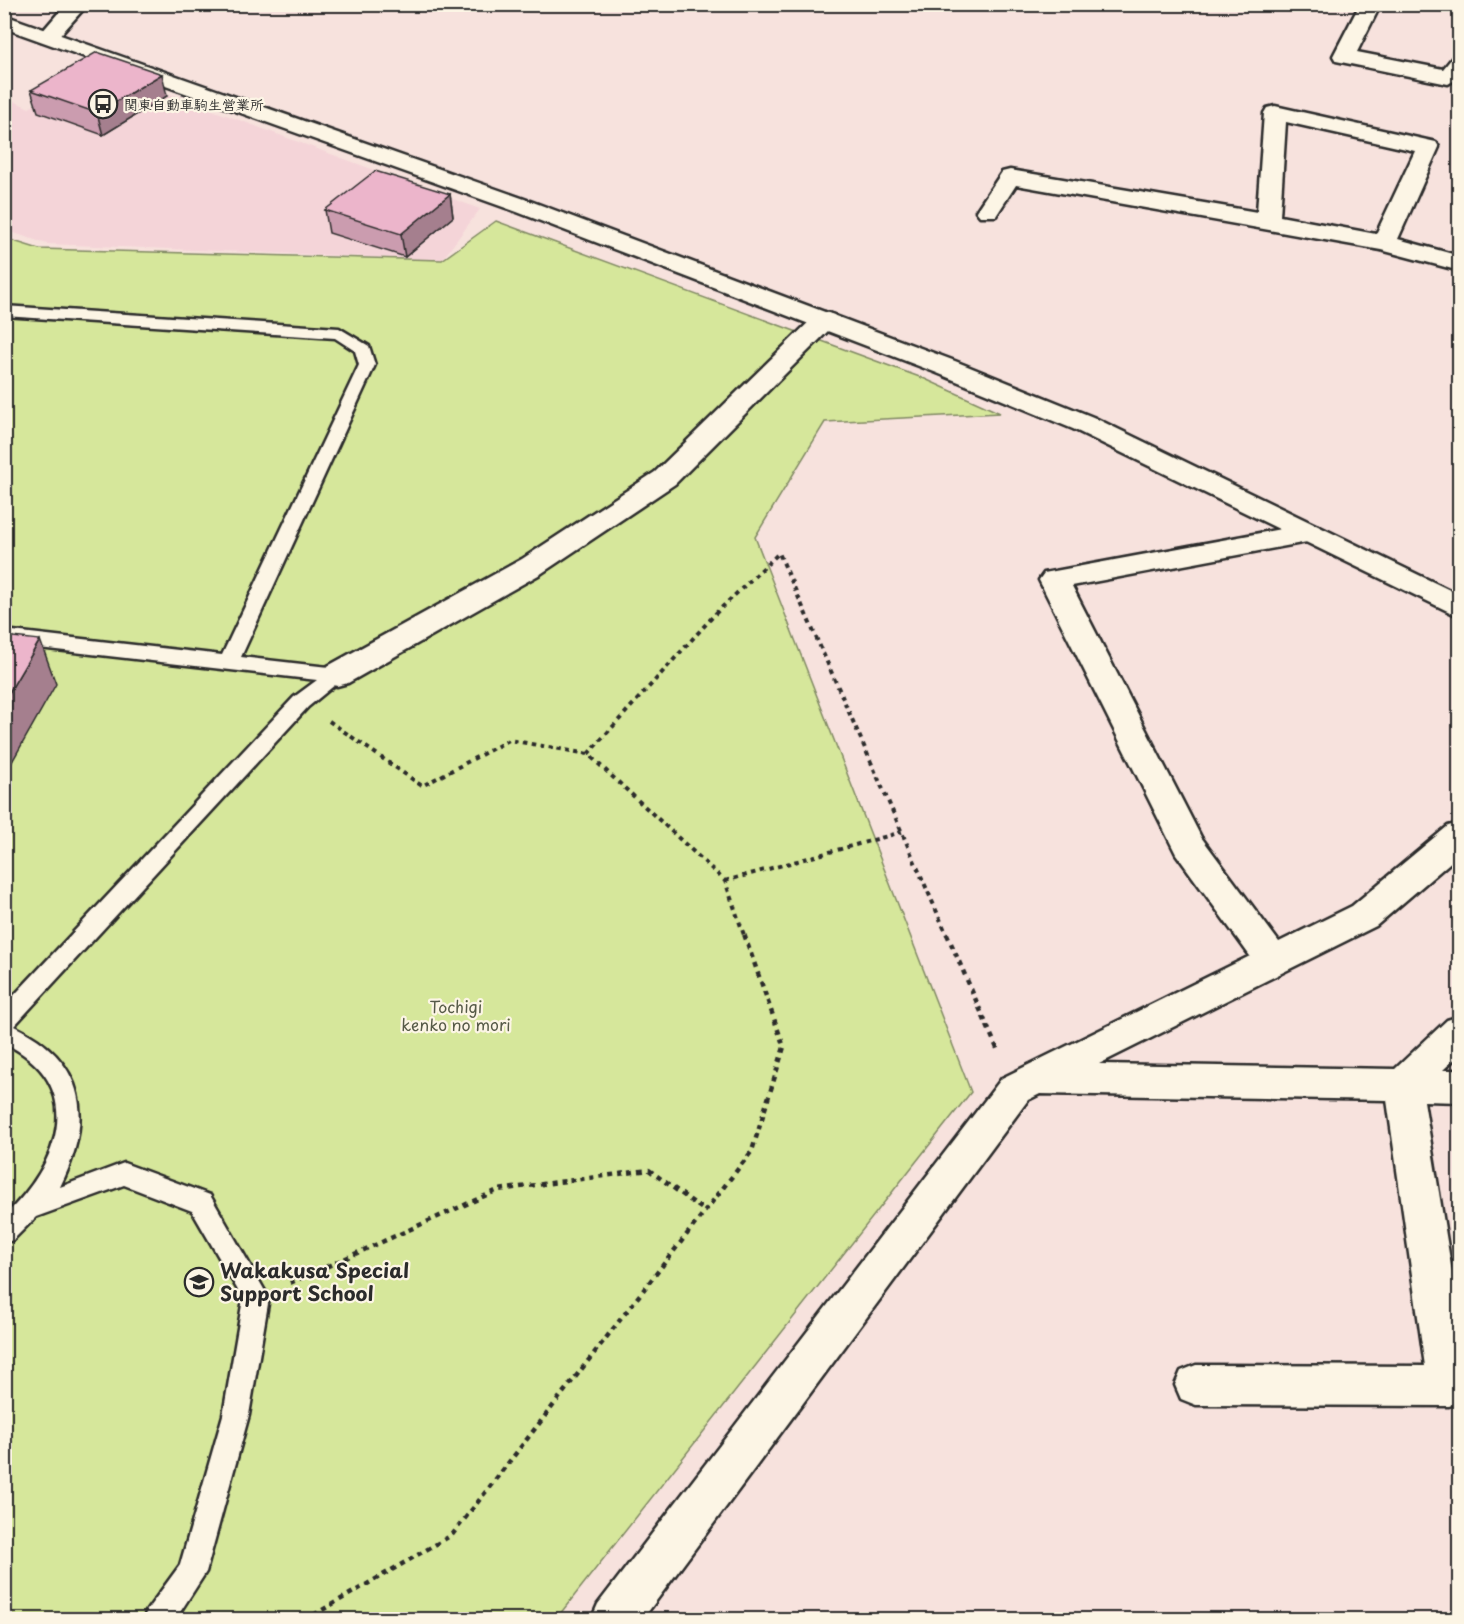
<svg xmlns="http://www.w3.org/2000/svg" width="1464" height="1624" viewBox="0 0 1464 1624" font-family="'Playpen Sans','Klee One',sans-serif">
<rect width="100%" height="100%" fill="#f7e2dd"/>
<filter id="ink" filterUnits="userSpaceOnUse"><feTurbulence type="fractalNoise" baseFrequency=".0167" numOctaves="2"/><feDisplacementMap in="SourceGraphic" scale="12" xChannelSelector="R" yChannelSelector="G"/><feConvolveMatrix kernelMatrix="1 2 1 2 8 2 1 2 1" color-interpolation-filters="sRGB"/></filter>
<g filter="url(#ink)">
<path fill="#f4d4d8" d="M101 69 480 209 442 260 47 244 5 230V97L29 108Z"/>
<path fill="#d6e79b" stroke="#808963" stroke-width="1.5" d="M496 221 925 379 1000 413 825 422 755 537 971 1092 556 1619H5L4 238 39 249 442 260Z"/>
<g fill="none" stroke-linecap="round" stroke-linejoin="round">
<g stroke="#2b2b2b" stroke-width="5">
<path id="service" d="M4 306 339 328 369 346 375 365 241 657 337 668 344 670 347 675 308 707 14 1026C87 1061 94 1119 60 1187L124 1163 210 1195 269 1298 249 1415 206 1572 175 1620H143L147 1610 180 1565 223 1415 243 1299 192 1211 124 1185 36 1217 13 1240 4 1243V1216C60 1164 89 1084 4 1043V1006L294 697 317 680 4 644V630L222 655 359 365 355 351 335 338 4 316Z"/>
</g>
<g stroke="#2b2b2b" stroke-width="5">
<g id="minor">
<path d="M66 4H88L55 41H41L37 37 41 33Z"/>
<path d="M1360 4H1381L1357 52 1443 69 1452 58 1460 57V77L1448 84 1336 61 1333 56Z"/>
<path d="M1275 106 1436 142 1439 147 1398 239 1460 256V271L1381 250 1016 185 996 216H980L976 211 1002 172 1010 170 1257 212 1264 113 1267 108ZM1286 122 1415 151 1376 234 1280 216Z"/>
<path d="M825 312 834 315 838 320 834 325 675 484 542 573 348 683 337 686 326 683 322 675 326 667 522 559 655 472 816 315Z"/>
<path d="M1308 524 1318 526 1322 533 1318 540 1072 586 1201 837 1279 942 1352 906 1448 826 1460 823V854L1376 926 1099 1064 1395 1069 1447 1020 1460 1016V1054L1443 1070H1460V1102L1424 1101 1460 1321V1402L1449 1406 1196 1405 1181 1399 1175 1385 1181 1371 1196 1365 1425 1366 1387 1100 1040 1094 1028 1100 642 1620H591L598 1604 1002 1078 1250 956 1176 854 1039 580 1044 573Z"/>
</g>
</g>
<g stroke="#2b2b2b" stroke-width="5">
<path id="tertiary" d="M4 15 533 202 955 361 1093 417 1460 595V617L1073 429 937 373 517 212 4 28Z"/>
</g>
<g stroke="#2b2b2b" stroke-width="4" stroke-dasharray="4.5 4.5" stroke-linecap="butt">
<path d="M329 721 422 786 509 740 588 754 725 881 744 935"/>
<path d="M588 754 717 612 779 553 947 935"/>
<path d="M725 881 902 832"/>
</g>
<g stroke="#2b2b2b" stroke-width="4.5" stroke-dasharray="5 5" stroke-linecap="butt">
<path d="M947 934 999 1053"/>
<path d="M290 1283 498 1190 649 1170 705 1211"/>
<path d="M305 1620 452 1535 752 1151 784 1047 744 934"/>
</g>
<use href="#service" fill="#fcf5e5" fill-rule="evenodd"/>
<use href="#minor" fill="#fcf5e5" fill-rule="evenodd"/>
<use href="#tertiary" fill="#fcf5e5" fill-rule="evenodd"/>
</g>
<g fill="#cb9caf" stroke="#2b2b2b" stroke-width="1.5">
<path d="M31 90 167 96 103 135 38 112Z"/>
<path d="M450 194 453 217 405 257 329 233 325 210Z"/>
</g>
<g fill="#a57f8e" stroke="#2b2b2b" stroke-width="1.5">
<path d="M162 74 167 96 103 135 97 113Z"/>
<path d="M450 194 453 217 405 257 401 234Z"/>
<path d="M40 640 56 684 4 776V701Z"/>
</g>
<g fill="#ecb5cb" stroke="#2b2b2b" stroke-width="1.5">
<path d="M97 52 162 74 97 113 31 90Z"/>
<path d="M375 171 450 194 401 234 325 210Z"/>
<path d="M4 636 40 640 4 701Z"/>
</g>
</g>
<defs>
<g id="bus-ring" transform="scale(1.5)"><circle r="9.5" fill="#fcf5e5" stroke="#2b2b2b" stroke-width="1.5"/><path d="M-5-6H5V4H4V6H2V4H-2V6H-4V4H-5ZM-3.5-4V0h7V-4ZM-3.5 1.2v1.5H-2V1.2ZM2 1.2v1.5H3.5V1.2Z" fill="#2b2b2b"/></g>
<g id="school-ring" transform="scale(1.5)"><circle r="9.5" fill="#fcf5e5" stroke="#2b2b2b" stroke-width="1.5"/><path d="M0-5L7-2L0 1L-7-2ZM-4 1L0 2.5L4 1V4Q0 6-4 4Z" fill="#2b2b2b"/></g>
</defs>
<g fill-rule="evenodd">
<use href="#bus-ring" x="103" y="104"/>
<use href="#school-ring" x="199" y="1282"/>
</g>
<g text-anchor="middle" dominant-baseline="central" stroke-width="4.5" stroke-linejoin="round" paint-order="stroke">
<g font-size="14" font-weight="bold" fill="#2b2b2b" stroke="#fcf5e5" text-anchor="start">
<text x="124" y="104">関東自動車駒生営業所</text>
</g>
<g font-size="16" fill="#565a47" stroke="#fcf5e5">
<text x="456" y="1006">Tochigi<tspan x="456" dy="18">kenko no mori</tspan></text>
</g>
<g font-size="20" font-weight="bold" fill="#2b2b2b" stroke="#fcf5e5" text-anchor="start">
<text x="220" y="1270">Wakakusa Special<tspan x="220" dy="23">Support School</tspan></text>
</g>
</g>
<rect width="1464" height="1624" fill="none" stroke="#fcf5e5" stroke-width="24"/>
<rect x="12" y="12" width="1440" height="1600" fill="none" stroke="#2b2b2b" stroke-width="2" filter="url(#ink)"/>
</svg>
